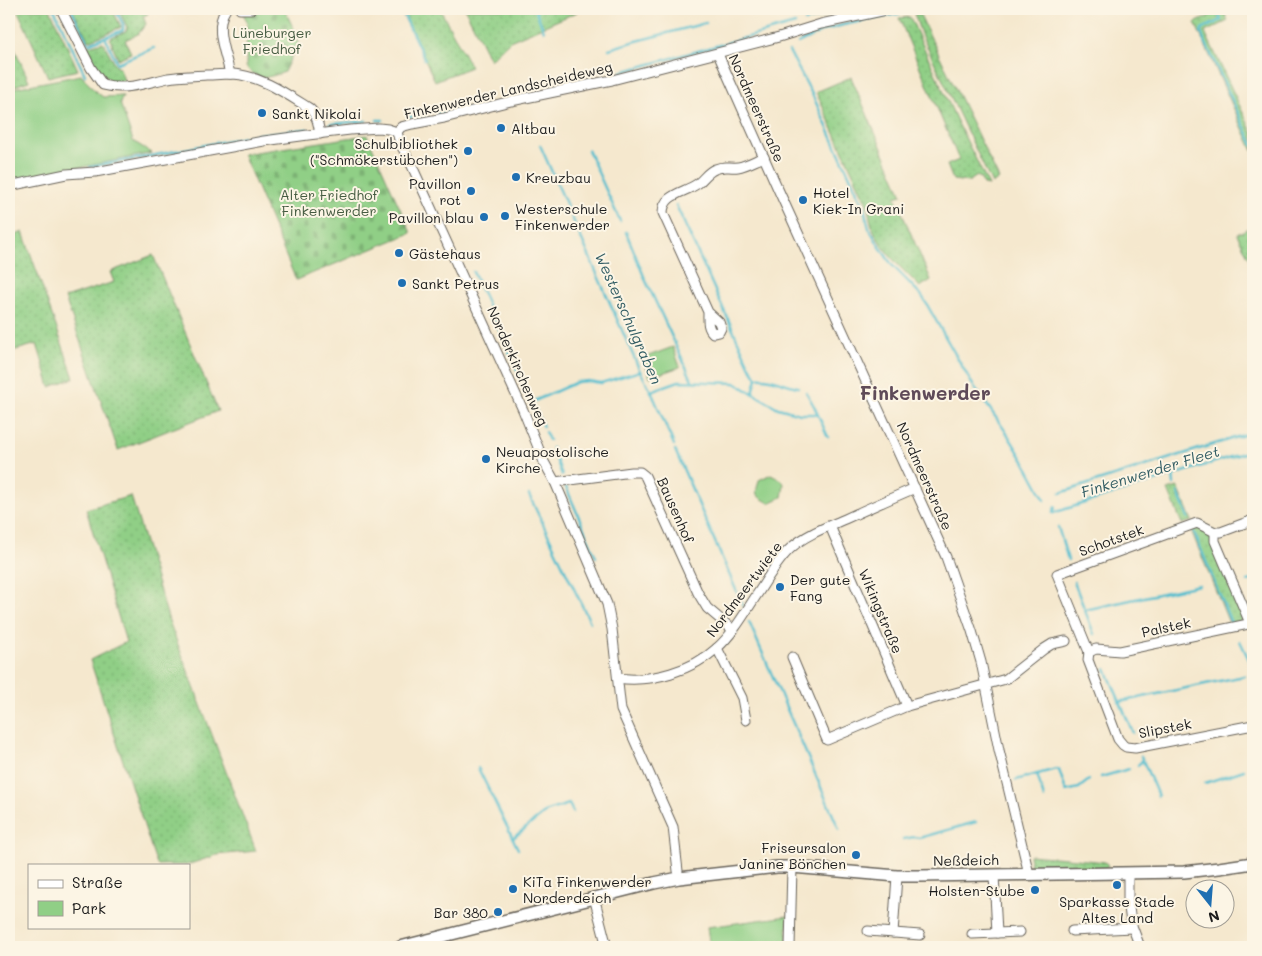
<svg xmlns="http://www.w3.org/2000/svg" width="1262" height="956" viewBox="0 0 1262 956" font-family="Mali,sans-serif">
<defs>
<pattern id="grass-dots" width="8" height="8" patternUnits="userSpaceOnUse" patternTransform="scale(1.25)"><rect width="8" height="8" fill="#90cf86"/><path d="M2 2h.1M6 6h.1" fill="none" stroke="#7cb173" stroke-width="1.8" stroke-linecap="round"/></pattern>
<pattern id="cemetery-stones" width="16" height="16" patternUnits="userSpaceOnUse" patternTransform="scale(1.25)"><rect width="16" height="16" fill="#90cf86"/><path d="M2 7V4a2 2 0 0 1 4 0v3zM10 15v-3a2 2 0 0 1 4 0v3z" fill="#7cb173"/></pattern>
</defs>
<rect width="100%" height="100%" fill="#fcf5e5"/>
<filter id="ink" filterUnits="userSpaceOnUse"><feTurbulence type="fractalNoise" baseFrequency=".02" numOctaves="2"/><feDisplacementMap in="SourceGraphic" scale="10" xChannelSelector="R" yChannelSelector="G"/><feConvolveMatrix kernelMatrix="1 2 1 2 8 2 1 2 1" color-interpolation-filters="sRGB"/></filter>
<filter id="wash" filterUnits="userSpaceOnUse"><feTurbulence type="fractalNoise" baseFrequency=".0096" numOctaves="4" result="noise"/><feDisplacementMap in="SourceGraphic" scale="20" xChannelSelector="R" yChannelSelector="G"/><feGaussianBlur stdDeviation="1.12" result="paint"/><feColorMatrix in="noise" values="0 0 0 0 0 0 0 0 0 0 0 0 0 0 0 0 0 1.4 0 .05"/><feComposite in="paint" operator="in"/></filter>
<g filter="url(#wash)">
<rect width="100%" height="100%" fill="#f5e8ce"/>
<g fill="url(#grass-dots)" stroke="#567651">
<path d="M17 9H50L78 70 48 77Z"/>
<path d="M72 9H112L121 27 91 40 88 39Z"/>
<path d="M118 9H145L148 14 143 16 146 24 138 34 125 40 131 53 118 59 110 39 112 37 126 31 127 27Z"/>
<path d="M400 9H440L471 67 435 81Z"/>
<path d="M465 9H576L577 12 510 41 490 60Z"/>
<path d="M1212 9H1223L1228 21 1205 32 1253 134V151L1195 23 1213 14 1214 12Z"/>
<path d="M919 13 999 179 992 184 921 34 914 14Z"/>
<path d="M910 17 956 119 989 186 983 185 981 179 977 176 968 182 953 180 947 165 959 160 899 18Z"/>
<path d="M9 36 29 81 9 88Z"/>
<path d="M103 42 116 66 120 68 124 81 113 83C100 74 93 61 86 47Z"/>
<path d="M851 77 902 195 895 197 931 280 920 287C903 269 880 250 872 226 870 220 869 213 868 206L816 92Z"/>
<path d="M1253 226V267L1237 234Z"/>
<path d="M23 232 74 378 50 387 37 344 9 352V238Z"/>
<path d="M153 255 218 411 118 450 65 298 114 282 110 272Z"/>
<path d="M1178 487 1192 521 1182 524 1168 490Z"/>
<path d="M131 496 169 621 256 851 217 855 187 865H157L90 660 126 642 86 509Z"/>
<path d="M1200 527 1210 534 1212 541 1244 620 1229 623 1191 530Z"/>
<path d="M1029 855 1066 858 1105 862 1108 865 1106 868 1090 869 1031 868Z"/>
</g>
<g fill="url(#cemetery-stones)" stroke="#567651">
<path d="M276 9H284L294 29 298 43 284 72 282 73C266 78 258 81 246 67L247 22 243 13Z"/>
<path d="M367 135 411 233 296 280 243 154Z"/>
</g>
<g fill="#90cf86" stroke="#567651">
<path d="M81 75 95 91 103 97 123 96 120 103 133 141 152 153 9 182V89Z"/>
<path d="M673 347 680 367 650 377 643 358Z"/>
<path d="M771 474C786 482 785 480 782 497L769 503C754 494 755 496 759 480Z"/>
<path d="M788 916 787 947H710L707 927Z"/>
</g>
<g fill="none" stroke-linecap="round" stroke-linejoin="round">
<g stroke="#54becf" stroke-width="2.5">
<path d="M54 9 85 75"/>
<path d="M71 9 88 43H90L123 30V24L115 9"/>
<path d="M401 9 425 60"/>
<path d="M535 9 544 31"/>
<path d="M1216 9 1221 20 1202 29 1201 33 1253 145"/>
<path d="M843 11 851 9"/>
<path d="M805 21 835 13"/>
<path d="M105 37 117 63 154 48"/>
<path d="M798 43 822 31 843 25 922 9"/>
<path d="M609 49 629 43 706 23"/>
<path d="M789 51 812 94 863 205 869 228 878 244 892 265 922 296 971 382 1006 432 1024 461 1045 500"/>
<path d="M621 72 795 24"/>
<path d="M436 113 466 108"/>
<path d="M408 117 426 115"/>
<path d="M377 120H383"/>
<path d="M330 124 366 121"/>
<path d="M540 145 640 371 651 391 674 445"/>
<path d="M588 150 620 221"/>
<path d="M90 167 146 157 260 134 307 129"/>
<path d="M676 205 749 365 757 378"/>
<path d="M626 232 645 279 692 380"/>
<path d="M473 272 543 427"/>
<path d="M651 391 679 381 735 383 778 408 800 414H817"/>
<path d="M806 392 814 406 828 437"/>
<path d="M753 393 757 378C771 376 785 385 798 387"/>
<path d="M532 402 577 382 588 381 601 383 640 371"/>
<path d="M545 432 549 440"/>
<path d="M552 448 562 475"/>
<path d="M675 450 743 606"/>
<path d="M1173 475 1174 484"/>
<path d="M566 487 596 557"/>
<path d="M1178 492 1188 518"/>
<path d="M1060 493 1253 432"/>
<path d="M529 495 590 622"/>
<path d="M1053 513 1253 450"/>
<path d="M1053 513 1055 507"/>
<path d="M1058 527 1068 560"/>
<path d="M1194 532 1231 623"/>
<path d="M1248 581 1253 580"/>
<path d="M1074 582 1094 634"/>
<path d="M1085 610 1199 585"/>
<path d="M749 622 839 829"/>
<path d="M1240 641 1253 668"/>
<path d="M1106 669 1133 733"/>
<path d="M1119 702 1244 676"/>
<path d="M1141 756 1158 796"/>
<path d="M1138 765 1143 760"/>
<path d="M478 768 518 849"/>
<path d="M1037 774 1044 798"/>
<path d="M1101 777 1129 769"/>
<path d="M1016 780 1056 769 1059 770 1066 791 1079 788 1089 780"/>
<path d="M1205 783 1244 770"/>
<path d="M513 838 547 811 569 804 573 812"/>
<path d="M903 839 914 837 919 838 976 822"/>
</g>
</g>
</g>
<g filter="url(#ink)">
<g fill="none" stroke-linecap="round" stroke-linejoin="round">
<g stroke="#68635a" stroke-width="11">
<g id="minor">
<path d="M61 9 91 68 103 85C125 91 146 83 168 78 180 76 193 76 206 75 215 75 224 74 233 74 261 76 285 93 309 108 317 115 318 123 320 134"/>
<path d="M226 9C213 28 226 54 230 74"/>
<path d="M240 9H251"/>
<path d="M718 54 778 189 946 557 972 631 981 662 999 750 1029 874"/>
<path d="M397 132 400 143 412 166 523 410 544 462 555 482 607 604 612 629 621 710 673 827 678 871"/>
<path d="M397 132 401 127 412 124 444 118 511 101 612 80 779 37 821 24 891 9"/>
<path d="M9 186 66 174 95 172 264 141 308 135 350 130 379 128 388 129 397 132"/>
<path d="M708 312 719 322 721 328 719 332 713 333C707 328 708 320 708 312L663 213C663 194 684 193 697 184 703 180 707 172 715 169 724 165 729 168 738 167 746 166 756 160 764 157"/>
<path d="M555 482 632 472H640L645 476 698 593 707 608 733 630"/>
<path d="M830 526 907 706"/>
<path d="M1215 532V541L1250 623"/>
<path d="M717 648 742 698 746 720"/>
<path d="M1089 652 1057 574 1197 523 1215 532H1221L1253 520"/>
<path d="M1089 652 1088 660 1118 739 1123 745 1126 747 1135 748 1253 725"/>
<path d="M1089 652 1096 649 1120 651 1253 623"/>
<path d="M792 657 827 740 907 706 1006 679 1044 649 1052 644 1066 641"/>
<path d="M618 678C651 683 693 670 717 648 734 633 746 611 758 593 768 578 778 559 792 547 807 534 827 527 845 519 869 508 892 498 915 488"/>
<path d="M1128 873V899L1131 923 1140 947"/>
<path d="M994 875 997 933"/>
<path d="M594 897 607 947"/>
<path d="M868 931 920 935"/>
<path d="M1072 931 1132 928"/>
<path d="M893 933 897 876"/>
<path d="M972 934 1020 932"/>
<path d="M790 947 792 867"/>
</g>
</g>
<g stroke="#68635a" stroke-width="14">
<path id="tertiary" d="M400 947 654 883 679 878 777 867H792L897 876H919L1184 872 1219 868 1253 863"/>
</g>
<use href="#minor" stroke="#fff" stroke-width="9"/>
<use href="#tertiary" stroke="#fff" stroke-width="11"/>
</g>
</g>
<g fill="#1f6fb2" stroke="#fcf5e5" stroke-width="2">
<circle cx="262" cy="113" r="5"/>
<circle cx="501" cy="128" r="5"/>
<circle cx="468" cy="151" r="5"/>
<circle cx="516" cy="177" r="5"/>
<circle cx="471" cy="191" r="5"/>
<circle cx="803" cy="200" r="5"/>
<circle cx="505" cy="216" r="5"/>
<circle cx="484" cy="217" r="5"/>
<circle cx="399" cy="253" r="5"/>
<circle cx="402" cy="283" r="5"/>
<circle cx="486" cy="459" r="5"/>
<circle cx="780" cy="587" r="5"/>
<circle cx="856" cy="855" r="5"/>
<circle cx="1117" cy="885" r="5"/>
<circle cx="513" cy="889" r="5"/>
<circle cx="1035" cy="890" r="5"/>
<circle cx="498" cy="912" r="5"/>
</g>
<g text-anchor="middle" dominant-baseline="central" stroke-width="4" stroke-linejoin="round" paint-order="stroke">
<g font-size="14" fill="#455b41" stroke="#fcf5e5">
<text x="272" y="32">Lüneburger<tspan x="272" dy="16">Friedhof</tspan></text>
<text x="329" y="194">Alter Friedhof<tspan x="329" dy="16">Finkenwerder</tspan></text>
</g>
<g font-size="14" fill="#1c1c1c" stroke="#fcf5e5">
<text transform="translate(508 90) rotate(-13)">Finkenwerder Landscheideweg</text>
<text transform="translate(757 108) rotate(66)">Nordmeerstraße</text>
<text transform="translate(518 366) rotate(66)">Norderkirchenweg</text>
<text transform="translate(925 476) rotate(66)">Nordmeerstraße</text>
<text transform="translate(676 510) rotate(66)">Bausenhof</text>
<text transform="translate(1111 540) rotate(-20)">Schotstek</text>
<text transform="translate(744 589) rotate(-53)">Nordmeertwiete</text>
<text transform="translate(881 611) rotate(67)">Wikingstraße</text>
<text transform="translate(1166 627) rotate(-12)">Palstek</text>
<text transform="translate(1165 728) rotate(-11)">Slipstek</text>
<text transform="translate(966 860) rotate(-1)">Neßdeich</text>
</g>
<g font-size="14" fill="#1c1c1c" stroke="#fcf5e5" text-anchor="start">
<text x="272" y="113">Sankt Nikolai</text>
<text x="511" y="128">Altbau</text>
<text x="458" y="143" text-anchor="end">Schulbibliothek<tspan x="458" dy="16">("Schmökerstübchen")</tspan></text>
<text x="526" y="177">Kreuzbau</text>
<text x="461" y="183" text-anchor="end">Pavillon<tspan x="461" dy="16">rot</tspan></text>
<text x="813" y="192">Hotel<tspan x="813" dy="16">Kiek-In Grani</tspan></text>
<text x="515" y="208">Westerschule<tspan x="515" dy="16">Finkenwerder</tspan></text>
<text x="474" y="217" text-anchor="end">Pavillon blau</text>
<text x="409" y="253">Gästehaus</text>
<text x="412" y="283">Sankt Petrus</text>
<text x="496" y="451">Neuapostolische<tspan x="496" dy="16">Kirche</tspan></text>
<text x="790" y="579">Der gute<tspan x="790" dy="16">Fang</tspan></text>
<text x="846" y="847" text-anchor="end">Friseursalon<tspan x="846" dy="16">Janine Bönchen</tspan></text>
<text x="523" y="881">KiTa Finkenwerder<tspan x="523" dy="16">Norderdeich</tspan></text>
<text x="1025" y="890" text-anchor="end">Holsten-Stube</text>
<text x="1117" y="901" text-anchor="middle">Sparkasse Stade<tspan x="1117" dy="16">Altes Land</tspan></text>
<text x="488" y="912" text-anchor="end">Bar 380</text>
</g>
<g font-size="15" font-style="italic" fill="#325d64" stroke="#fcf5e5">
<text transform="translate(629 318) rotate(66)">Westerschulgraben</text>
<text transform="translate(1150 471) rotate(-17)">Finkenwerder Fleet</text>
</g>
<g font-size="19" font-weight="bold" fill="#5f4b59" stroke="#fcf5e5">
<text x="925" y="392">Finkenwerder</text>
</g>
</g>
<rect width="1262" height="956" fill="none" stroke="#fcf5e5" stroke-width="30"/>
<rect x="28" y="864" width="162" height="65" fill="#fcf5e5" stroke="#a29e95"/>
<rect x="38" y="880" width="25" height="8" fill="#ffffff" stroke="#a29e95"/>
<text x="72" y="888" font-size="15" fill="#1c1c1c">Straße</text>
<rect x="38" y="901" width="25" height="15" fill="#90cf86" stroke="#a29e95"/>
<text x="72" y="914" font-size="15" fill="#1c1c1c">Park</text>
<g transform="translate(1210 904) rotate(163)"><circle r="24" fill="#fcf5e5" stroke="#a29e95"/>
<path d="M0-4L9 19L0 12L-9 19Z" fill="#1f6fb2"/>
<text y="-8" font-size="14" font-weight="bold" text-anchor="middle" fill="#1c1c1c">N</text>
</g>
</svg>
